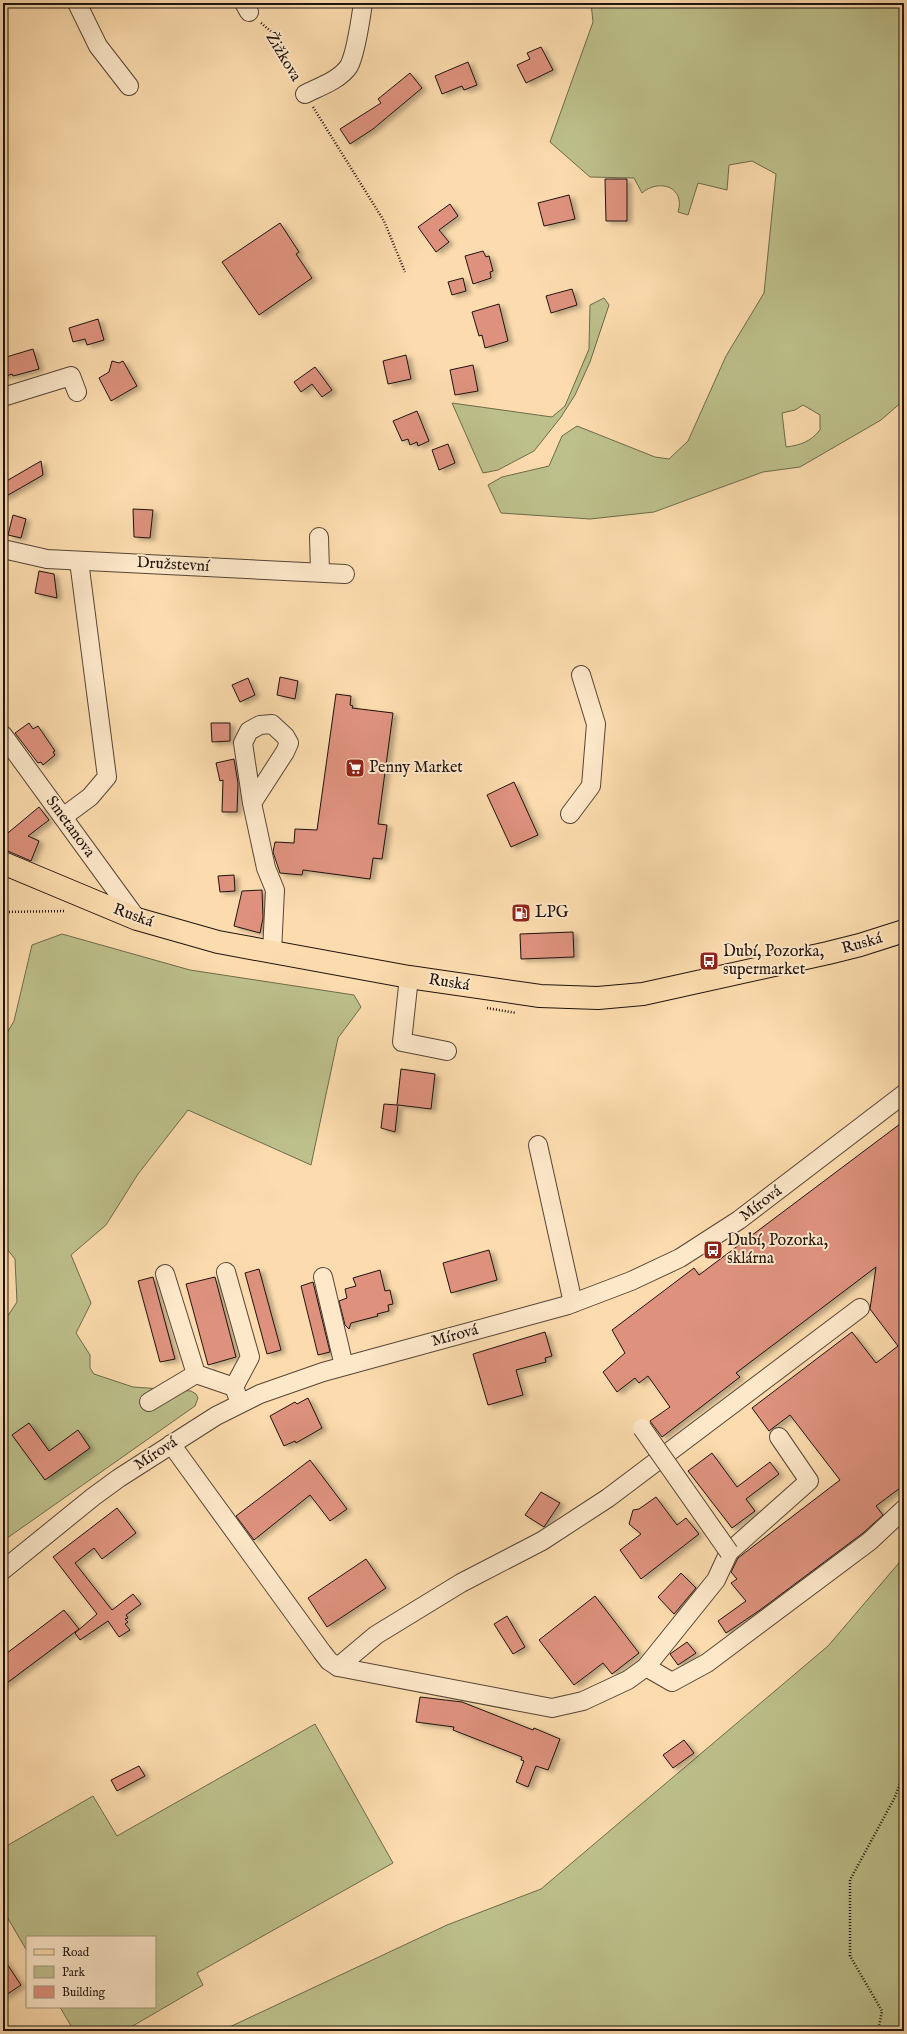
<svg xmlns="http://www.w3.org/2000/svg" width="907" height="2034" viewBox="0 0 907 2034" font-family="'IM FELL English',serif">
<defs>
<filter id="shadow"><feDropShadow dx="4.5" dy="2.5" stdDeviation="2" flood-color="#0004"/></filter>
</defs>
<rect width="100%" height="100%" fill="#fcdcae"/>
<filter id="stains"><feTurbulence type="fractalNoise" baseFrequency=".005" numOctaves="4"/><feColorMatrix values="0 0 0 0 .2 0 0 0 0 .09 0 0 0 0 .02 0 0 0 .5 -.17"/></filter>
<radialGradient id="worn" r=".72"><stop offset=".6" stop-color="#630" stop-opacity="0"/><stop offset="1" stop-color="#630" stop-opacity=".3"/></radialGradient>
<g fill="#bdc08b" stroke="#6e6a4c" fill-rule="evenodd">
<path d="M591 3H904V400L881 420 800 467 763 472 654 512 590 519 501 513 488 485 502 477 549 466 562 436 577 426 655 457 669 459 688 441 726 356 764 293 776 174 752 161 729 165 727 190 698 183 688 215 678 212C686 187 659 178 642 193L634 178 590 177 550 142 593 22ZM803 405 820 415V430C810 442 801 445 786 447L782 413 795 410Z"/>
<path d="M604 298 609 305 590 362 575 395 561 417 534 451 498 470 483 473 452 403 552 417 565 406 589 349 590 305Z"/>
<path d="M62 934 190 970 354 995 361 1007 338 1038 311 1165 188 1110 138 1174 106 1225 71 1255 91 1303 76 1333 90 1355V1368L94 1374 133 1387 191 1391 196 1394 198 1398 195 1406 3 1541V1323L17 1302 15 1259 3 1244V1040L14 1021 32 945Z"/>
<path d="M904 1557V2031H221L447 1925 541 1889 828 1646Z"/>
<path d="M315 1724 393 1863 197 1973 203 1985 124 2031H74L60 2007H155V1937H27V1951L3 1910V1848L93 1796 117 1836Z"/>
</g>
<g fill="#de927e" stroke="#1f130e" filter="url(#shadow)">
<path d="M541 47 553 70 526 83 517 65 530 59 527 53Z"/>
<path d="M468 62 477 85 464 90 462 86 442 94 435 76Z"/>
<path d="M410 73 422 88 373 129 350 144 340 129 381 103 378 99Z"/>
<path d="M605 179H627V221H606Z"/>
<path d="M569 195 575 219 544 226 538 203Z"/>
<path d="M450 204 458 216 439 230 449 242 436 252 418 227Z"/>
<path d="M280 223 299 252 296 254 312 278 259 315 222 262Z"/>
<path d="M483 251 486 257 489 256 493 271 490 272 491 278 473 284 465 256Z"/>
<path d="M463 278 466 291 452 295 448 282Z"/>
<path d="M572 289 577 305 551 313 546 296Z"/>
<path d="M499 304 508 341 485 348 482 335 479 336 472 312Z"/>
<path d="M98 319 104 340 87 345 85 339 73 342 69 328Z"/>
<path d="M33 349 39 369 13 376 12 374 3 377V358Z"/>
<path d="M406 355 411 379 388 384 383 361Z"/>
<path d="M112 361 119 363 123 361 137 386 111 401 99 378 109 372Z"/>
<path d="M473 365 478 391 455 395 450 370Z"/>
<path d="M315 367 332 390 322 397 312 384 301 392 294 382Z"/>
<path d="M417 411 429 441 418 446 417 442 410 445 408 439 402 441 393 421Z"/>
<path d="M448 444 455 463 439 470 432 450Z"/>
<path d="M41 461 43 475 3 498V483Z"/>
<path d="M133 509 153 510 150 538 134 537Z"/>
<path d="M13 515 26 519 21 538 8 535Z"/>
<path d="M39 571 54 574 57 598 35 593Z"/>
<path d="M280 677 298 681 295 699 277 695Z"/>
<path d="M248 678 255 695 240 702 232 685Z"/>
<path d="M336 694 351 696 350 705 353 706 352 708 393 713 378 824 387 825 382 859 373 858 370 879 303 870 302 875 280 873 273 852 275 842 294 843 295 829 317 830Z"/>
<path d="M29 723 33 729 38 726 55 751 53 752 55 755 43 765 41 762 38 763 15 733Z"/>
<path d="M211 723H230V741L212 742Z"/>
<path d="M234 759 238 783 237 812H222L223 780 220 781 216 763Z"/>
<path d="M514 782 538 835 511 847 487 795Z"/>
<path d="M39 807 49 820 28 836 39 841 31 861 3 849V837Z"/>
<path d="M234 875 235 891 220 892 218 876Z"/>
<path d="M262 890 263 918 260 933 234 926 242 891Z"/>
<path d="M573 932 574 957 521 959 520 934Z"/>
<path d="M401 1069 435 1074 431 1109 398 1105 395 1132 381 1128 384 1104 397 1105Z"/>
<path d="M904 1121V1485L876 1506 883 1515 863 1533 760 1610 726 1633 718 1621 746 1601 731 1583 737 1579 731 1572 738 1558 840 1480 790 1415 769 1431 752 1408 852 1332 876 1363 898 1346 870 1309 876 1267 736 1373 740 1377 662 1437 650 1421 670 1407 648 1376 639 1383 635 1378 617 1392 603 1372 625 1353 612 1330 694 1268 699 1275Z"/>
<path d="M489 1250 497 1280 451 1293 443 1263Z"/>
<path d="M259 1269 281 1350 267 1354 245 1273Z"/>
<path d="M380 1270 385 1291 390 1290 393 1304 388 1305 389 1311 377 1314 378 1316 351 1323 349 1329 345 1325 339 1301 347 1298 345 1289 356 1286 353 1278Z"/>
<path d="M153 1277 175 1359 160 1362 138 1281Z"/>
<path d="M215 1277 236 1357 208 1365 186 1284Z"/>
<path d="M313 1282 330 1352 318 1355 301 1286Z"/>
<path d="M545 1332 552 1356 545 1358 546 1362 516 1370 523 1395 488 1405 473 1354Z"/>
<path d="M308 1398 322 1428 296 1443 295 1441 284 1446 270 1416 295 1402 297 1404Z"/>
<path d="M29 1423 49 1451 78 1430 90 1448 45 1480 12 1435Z"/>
<path d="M712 1453 737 1487 770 1462 779 1474 746 1499 755 1511 732 1528 688 1471Z"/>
<path d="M310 1460 347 1509 330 1521 310 1495 254 1540 236 1516Z"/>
<path d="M541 1492 560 1503 544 1527 525 1515Z"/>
<path d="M656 1497 677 1525 686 1518 699 1534 641 1579 620 1550 641 1534 629 1524 633 1510 639 1509Z"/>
<path d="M117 1508 136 1533 102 1559 94 1548 75 1563 112 1610 133 1594 141 1604 126 1615 128 1618 125 1619 128 1622 125 1624 130 1630 119 1637 108 1621 80 1640 75 1633 97 1614 53 1557Z"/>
<path d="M366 1559 386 1588 327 1627 308 1598Z"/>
<path d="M681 1573 696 1588 674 1614 658 1597Z"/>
<path d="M595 1596 639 1653 612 1674 603 1663 574 1685 539 1640Z"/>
<path d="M64 1610 79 1629 3 1686V1656Z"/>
<path d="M507 1616 525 1647 513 1654 494 1624Z"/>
<path d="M687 1642 696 1653 678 1665 670 1654Z"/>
<path d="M420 1697 462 1702 533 1730 534 1728 560 1739 548 1770 536 1766 528 1787 516 1782 524 1761 521 1760 522 1757 453 1730 454 1727 416 1722Z"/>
<path d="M684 1740 694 1753 673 1768 663 1755Z"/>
<path d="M139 1766 145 1776 117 1791 111 1780Z"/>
<path d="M3 1958 21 1985 3 1997Z"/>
</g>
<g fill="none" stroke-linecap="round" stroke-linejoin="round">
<g stroke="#564536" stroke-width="20">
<g id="minor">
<path d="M77 3 98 46 129 86"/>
<path d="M244 3 249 12"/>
<path d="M305 94C319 87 340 80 349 66 355 55 361 17 363 3"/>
<path d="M3 397 71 376 77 392"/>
<path d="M319 537 320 572"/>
<path d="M3 549 47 559 345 574"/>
<path d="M3 735 137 919"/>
<path d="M252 803 285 752 289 743 285 736 272 724 260 725 249 731 243 743 252 803 266 868 275 890 272 952"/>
<path d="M570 814 591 786 596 724 581 675"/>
<path d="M63 817 90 797 107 777 79 561"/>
<path d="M409 977 402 1042 447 1051"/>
<path d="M538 1145 573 1303"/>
<path d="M226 1272 250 1357 234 1387"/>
<path d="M165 1274 196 1374 234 1387 240 1403"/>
<path d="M323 1277 344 1366"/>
<path d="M149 1402 196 1374"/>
<path d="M171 1444 322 1652 329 1661 338 1667 552 1708 583 1701 628 1680 646 1667 716 1580 729 1552 809 1481 779 1437"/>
<path d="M3 1570 93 1497 119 1478 216 1416 260 1394 323 1372 568 1305 631 1281 680 1258 739 1220 904 1094"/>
<path d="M338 1667 376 1635 461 1583 542 1541 608 1498 860 1308"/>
<path d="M646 1667 672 1682 707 1663 870 1541 904 1509"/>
</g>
</g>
<g stroke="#1f130e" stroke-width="24">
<path id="major" d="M3 863 137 919 218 942 409 977 540 996 598 998 643 994 828 953 860 945 904 931"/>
</g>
<g stroke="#1f130e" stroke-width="2.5" stroke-dasharray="1 2" stroke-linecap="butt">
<path d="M261 23 273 33 298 80"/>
<path d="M313 107 384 221 405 272"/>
<path d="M3 912 66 911"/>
<path d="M487 1008 516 1013"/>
<path d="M878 2031 882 2011 850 1956V1880L895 1797 904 1772"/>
</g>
<use href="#minor" stroke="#fde8ca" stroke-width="18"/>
<use href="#major" stroke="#fcdcae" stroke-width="22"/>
<g stroke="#564536" stroke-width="20" stroke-linecap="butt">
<path id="minor-bridge" d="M642 1428 729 1552"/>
</g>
<use href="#minor-bridge" stroke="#fde8ca" stroke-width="18"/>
</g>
<defs>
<g id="supermarket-square" transform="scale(1)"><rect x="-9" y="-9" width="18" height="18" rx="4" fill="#8f2418" stroke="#fde8ca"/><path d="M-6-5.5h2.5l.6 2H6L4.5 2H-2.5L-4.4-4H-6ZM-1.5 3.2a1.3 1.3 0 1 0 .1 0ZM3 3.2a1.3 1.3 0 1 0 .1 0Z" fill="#fff"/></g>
<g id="fuel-square" transform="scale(1)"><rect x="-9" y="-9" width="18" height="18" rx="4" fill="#8f2418" stroke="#fde8ca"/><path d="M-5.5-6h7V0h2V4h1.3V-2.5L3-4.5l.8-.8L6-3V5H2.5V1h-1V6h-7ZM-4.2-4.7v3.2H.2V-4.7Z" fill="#fff"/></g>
<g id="bus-square" transform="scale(1)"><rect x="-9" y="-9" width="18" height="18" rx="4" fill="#8f2418" stroke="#fde8ca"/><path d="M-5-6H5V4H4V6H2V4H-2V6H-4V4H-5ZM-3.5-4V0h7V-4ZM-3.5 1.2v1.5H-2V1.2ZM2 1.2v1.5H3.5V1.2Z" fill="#fff"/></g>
</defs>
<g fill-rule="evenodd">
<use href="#supermarket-square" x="355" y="768"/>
<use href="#fuel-square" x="521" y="913"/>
<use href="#bus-square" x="709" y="961"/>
<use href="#bus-square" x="713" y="1250"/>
</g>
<g text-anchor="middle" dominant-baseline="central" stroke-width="4" stroke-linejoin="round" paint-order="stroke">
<g font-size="16" fill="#1f130e" stroke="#fde8ca">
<text transform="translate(283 57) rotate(59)">Žižkova</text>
<text transform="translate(173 565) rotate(3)">Družstevní</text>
<text transform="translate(70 827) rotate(54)">Smetanova</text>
<text transform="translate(133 916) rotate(20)">Ruská</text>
<text transform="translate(862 944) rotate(-16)">Ruská</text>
<text transform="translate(449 983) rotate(9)">Ruská</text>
<text transform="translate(761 1204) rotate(-37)">Mírová</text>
<text transform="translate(455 1336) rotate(-15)">Mírová</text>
<text transform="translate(156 1454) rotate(-33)">Mírová</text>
</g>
<g font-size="16" fill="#1f130e" stroke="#fde8ca" text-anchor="start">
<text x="369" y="768">Penny Market</text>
<text x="535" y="913">LPG</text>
<text x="723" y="952">Dubí, Pozorka,<tspan x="723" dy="18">supermarket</tspan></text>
<text x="727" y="1241">Dubí, Pozorka,<tspan x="727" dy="18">sklárna</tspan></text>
</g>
</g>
<rect width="907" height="2034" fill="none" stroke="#fcdcae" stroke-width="16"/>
<rect x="4" y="4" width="899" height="2026" fill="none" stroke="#1f130e" stroke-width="2"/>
<rect x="8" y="8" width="891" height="2018" fill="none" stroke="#1f130e"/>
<rect x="26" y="1936" width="130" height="72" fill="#fde8ca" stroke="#a4937f"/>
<rect x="34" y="1949" width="20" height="6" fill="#fcdcae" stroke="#a4937f"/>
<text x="62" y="1956" font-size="12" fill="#1f130e">Road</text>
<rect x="34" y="1966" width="20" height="12" fill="#bdc08b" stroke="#a4937f"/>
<text x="62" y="1976" font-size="12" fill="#1f130e">Park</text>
<rect x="34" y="1986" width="20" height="12" fill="#de927e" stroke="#a4937f"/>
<text x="62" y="1996" font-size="12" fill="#1f130e">Building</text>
<rect width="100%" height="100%" filter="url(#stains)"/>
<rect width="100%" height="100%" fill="url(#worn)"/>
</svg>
